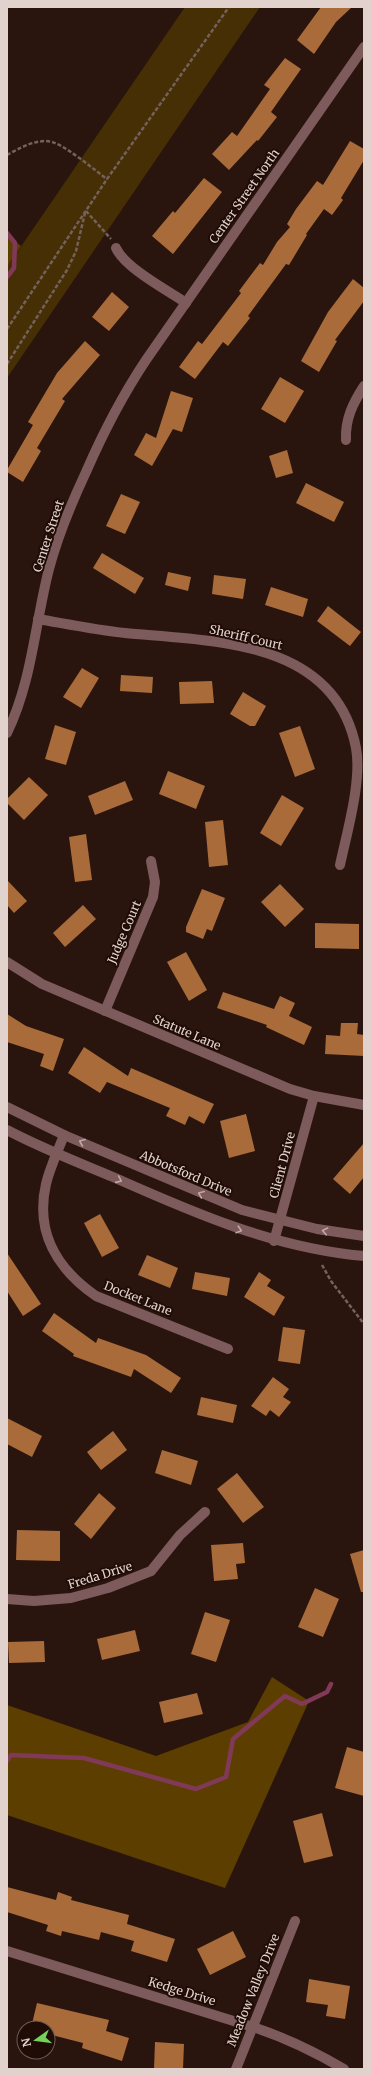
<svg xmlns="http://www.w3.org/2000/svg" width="371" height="2076" viewBox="0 0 371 2076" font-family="Merriweather,serif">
<rect width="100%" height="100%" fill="#2a150e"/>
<path fill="#462f05" d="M185 7H260L7 378V267Z"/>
<g fill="#5c3e00">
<path d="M7 235 21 246 7 267Z"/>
<path d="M272 1677 309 1701 225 1888 7 1815V1705L156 1756 248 1722Z"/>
</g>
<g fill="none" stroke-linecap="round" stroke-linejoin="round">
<g stroke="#803a57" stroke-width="4.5">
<path d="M7 233 15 243 14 268 7 277"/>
<path d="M7 1761 11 1755 84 1758 196 1789 226 1777 233 1739 285 1696 302 1704 327 1692 331 1684"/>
</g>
</g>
<g fill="#a96b3a">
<path d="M321 7H352L336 22 314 54 297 40Z"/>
<path d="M285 58 301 69 271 112 277 117 258 141 257 140 229 170 212 154 232 132 237 136 270 89 264 85Z"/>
<path d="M350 141 364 149V160L341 198 343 200 332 215 324 209 306 234 307 235 289 265 286 264 248 316 250 318 228 346 223 342 195 379 179 367 198 341 202 344 241 293 239 291 260 263 263 265 277 242 290 227 287 224 296 209 317 181 323 185Z"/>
<path d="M204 178 222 192 173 254 152 236 173 211 175 213Z"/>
<path d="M353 279 364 288V301L335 340 337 341 319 372 301 361 328 312Z"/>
<path d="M112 292 129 307 109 331 92 317Z"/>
<path d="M85 341 100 355 62 399 65 401 37 448 41 451 23 482 7 472V470L33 425 28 422 57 373Z"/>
<path d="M280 377 304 391 285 423 261 409Z"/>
<path d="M171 391 193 398 182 432 173 429 152 466 134 455 146 433 156 438Z"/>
<path d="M287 450 293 473 276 478 269 456Z"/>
<path d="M306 483 344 502 334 522 296 503Z"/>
<path d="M121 494 140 502 125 534 106 526Z"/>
<path d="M102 553 144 578 135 594 93 568Z"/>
<path d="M168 572 191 577 188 591 165 585Z"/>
<path d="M214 575 246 579 243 599 212 594Z"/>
<path d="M271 587 308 599 303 617 265 605Z"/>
<path d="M328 606 361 632 350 646 317 621Z"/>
<path d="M82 668 99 678 81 708 63 697Z"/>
<path d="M121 675 153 677 152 693 120 691Z"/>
<path d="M212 681 214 703 180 704 179 682Z"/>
<path d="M243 692 266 706 255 726H250L230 714Z"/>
<path d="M55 725 76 732 66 765 45 759Z"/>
<path d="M300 726 315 769 295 777 279 733Z"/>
<path d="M168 771 205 786 196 809 159 794Z"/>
<path d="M29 777 48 795 24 820 7 803V799Z"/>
<path d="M125 781 133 800 95 815 88 796Z"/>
<path d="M282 795 304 808 281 846 260 833Z"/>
<path d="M223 820 228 865 209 867 205 822Z"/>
<path d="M86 834 92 880 75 882 69 837Z"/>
<path d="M7 880 27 901 14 913 7 905Z"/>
<path d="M280 884 304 909 285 927 261 902Z"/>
<path d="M202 889 225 898 212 931 207 929 203 939 186 932V927Z"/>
<path d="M83 905 96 919 65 947 53 933Z"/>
<path d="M315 923 359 924V949L315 948Z"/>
<path d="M186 952 207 990 189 1001 167 962Z"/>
<path d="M223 992 274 1009 280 996 295 1003 289 1016 312 1027 304 1045 266 1027 267 1025 217 1008Z"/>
<path d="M7 1014 26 1026 64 1039 53 1071 40 1066 44 1054 7 1042Z"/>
<path d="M341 1023H358L357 1034 364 1035V1056L325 1054 326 1035 340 1036Z"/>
<path d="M84 1047 128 1076 131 1068 214 1104 204 1124 189 1116 185 1125 166 1116 170 1108 107 1082 100 1093 68 1073Z"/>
<path d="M246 1114 255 1151 229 1158 220 1121Z"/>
<path d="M364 1143V1177L350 1194 333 1179Z"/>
<path d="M100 1214 119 1248 102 1257 84 1223Z"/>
<path d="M7 1253 41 1304 23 1316 7 1291Z"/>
<path d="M147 1255 178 1268 170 1288 138 1275Z"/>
<path d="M195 1272 230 1278 227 1296 192 1289Z"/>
<path d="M259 1272 271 1280 267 1286 285 1297 274 1316 244 1297Z"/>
<path d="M54 1313 96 1343 98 1338 146 1355 181 1378 171 1393 134 1369 131 1377 73 1356 74 1354 42 1331Z"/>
<path d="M283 1327 305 1330 300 1364 278 1361Z"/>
<path d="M273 1377 289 1389 283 1397 291 1402 279 1417 270 1410 266 1416 251 1406Z"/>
<path d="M201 1397 237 1405 233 1423 197 1415Z"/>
<path d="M7 1418 42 1436 32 1457 7 1444Z"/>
<path d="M113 1431 127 1450 101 1470 87 1452Z"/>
<path d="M162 1450 198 1461 191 1485 155 1473Z"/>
<path d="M237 1473 264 1507 243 1523 217 1489Z"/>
<path d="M99 1493 116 1508 91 1539 74 1524Z"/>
<path d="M17 1530 60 1531V1561L16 1560Z"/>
<path d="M243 1543 245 1563 236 1564 238 1579 214 1581 211 1545Z"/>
<path d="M364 1550V1592H361L350 1554Z"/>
<path d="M315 1588 339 1599 323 1637 298 1627Z"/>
<path d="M205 1612 230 1620 216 1662 191 1654Z"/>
<path d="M135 1630 140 1651 102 1660 97 1639Z"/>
<path d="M44 1641 45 1662 9 1663 8 1642Z"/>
<path d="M197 1693 203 1714 164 1723 159 1702Z"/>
<path d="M347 1747 364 1752V1796L335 1788Z"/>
<path d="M322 1813 333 1856 304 1863 293 1821Z"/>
<path d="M7 1887 56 1900 58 1892 72 1897 71 1900 129 1915 127 1924 175 1939 167 1962 131 1951 134 1941 101 1932 99 1940 62 1931 61 1936 46 1931 48 1925 7 1912Z"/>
<path d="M233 1931 246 1957 210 1975 197 1949Z"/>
<path d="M309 1979 350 1986 345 2019 326 2016 328 2005 306 2002Z"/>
<path d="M37 2003 109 2020 106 2031 129 2038 122 2061 82 2048 83 2043 48 2034V2028H31Z"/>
<path d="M155 2042 184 2044 183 2069H154Z"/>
</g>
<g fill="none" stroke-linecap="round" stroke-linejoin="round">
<g stroke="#74615b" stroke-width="2.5" stroke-dasharray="4 2" stroke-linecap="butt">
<path d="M7 155C20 148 37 138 52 142 68 147 93 169 107 179"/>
<path d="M86 211 111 239"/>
<path d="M7 329 107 179 229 7"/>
<path d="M7 364 67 270 76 251 85 213"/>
<path d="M322 1265 331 1281 364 1324"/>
</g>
<g stroke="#7d5a5b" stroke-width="10">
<path d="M116 248C125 268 167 290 186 303"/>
<path d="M346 440C345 419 353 403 364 386"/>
<path d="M38 619C67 624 96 630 125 633 212 641 335 639 356 748 362 781 347 832 340 865"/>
<path d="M7 733C32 682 35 623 49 569 58 535 71 504 86 472 103 433 122 396 146 360L364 47"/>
<path d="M7 962 42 984 290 1089 314 1096 364 1105"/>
<path d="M105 1011 153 897 155 882 151 861"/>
<path d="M7 1107 64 1135 242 1210 317 1229 364 1236"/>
<path d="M7 1130C41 1148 77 1162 113 1177 194 1213 274 1248 364 1256"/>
<path d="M64 1135C58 1151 50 1167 46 1184 35 1232 57 1269 96 1296L228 1349"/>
<path d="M274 1241 314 1096"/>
<path d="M7 1599 34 1601 71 1598 108 1588 151 1571 180 1535 205 1512"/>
<path d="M7 1951 253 2027C286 2038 315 2052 344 2069"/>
<path d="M236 2069 295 1921"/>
</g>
</g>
<defs><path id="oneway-chevron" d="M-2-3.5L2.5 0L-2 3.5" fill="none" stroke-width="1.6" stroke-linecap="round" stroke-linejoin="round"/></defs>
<g stroke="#bfa8a5">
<use href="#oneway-chevron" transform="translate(82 1142) rotate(-157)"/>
<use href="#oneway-chevron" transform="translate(119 1180) rotate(24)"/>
<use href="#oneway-chevron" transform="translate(201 1194) rotate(-157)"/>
<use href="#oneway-chevron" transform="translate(239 1230) rotate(17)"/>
<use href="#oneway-chevron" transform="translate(325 1231) rotate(-168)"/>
</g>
<g text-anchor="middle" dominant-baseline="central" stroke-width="4" stroke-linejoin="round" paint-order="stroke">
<g font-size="12" fill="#e2d2cd" stroke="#200c06">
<text transform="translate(244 196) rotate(-55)">Center Street North</text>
<text transform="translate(48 536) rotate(-72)">Center Street</text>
<text transform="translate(246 637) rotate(13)">Sheriff Court</text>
<text transform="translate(124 932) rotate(-67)">Judge Court</text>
<text transform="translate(187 1032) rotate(23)">Statute Lane</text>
<text transform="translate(282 1165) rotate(-75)">Client Drive</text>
<text transform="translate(186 1173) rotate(23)">Abbotsford Drive</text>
<text transform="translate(138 1298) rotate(22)">Docket Lane</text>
<text transform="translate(100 1575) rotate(-17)">Freda Drive</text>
<text transform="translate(253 1990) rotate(-68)">Meadow Valley Drive</text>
<text transform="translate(182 1991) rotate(17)">Kedge Drive</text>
</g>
</g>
<rect width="371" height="2076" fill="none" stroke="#e2d2cd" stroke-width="16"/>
<g transform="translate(36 2040) rotate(256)"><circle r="19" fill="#200c06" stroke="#6e5b56"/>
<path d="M0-3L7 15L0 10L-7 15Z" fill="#74d25b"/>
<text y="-6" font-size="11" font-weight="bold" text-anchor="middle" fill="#e2d2cd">N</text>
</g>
</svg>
